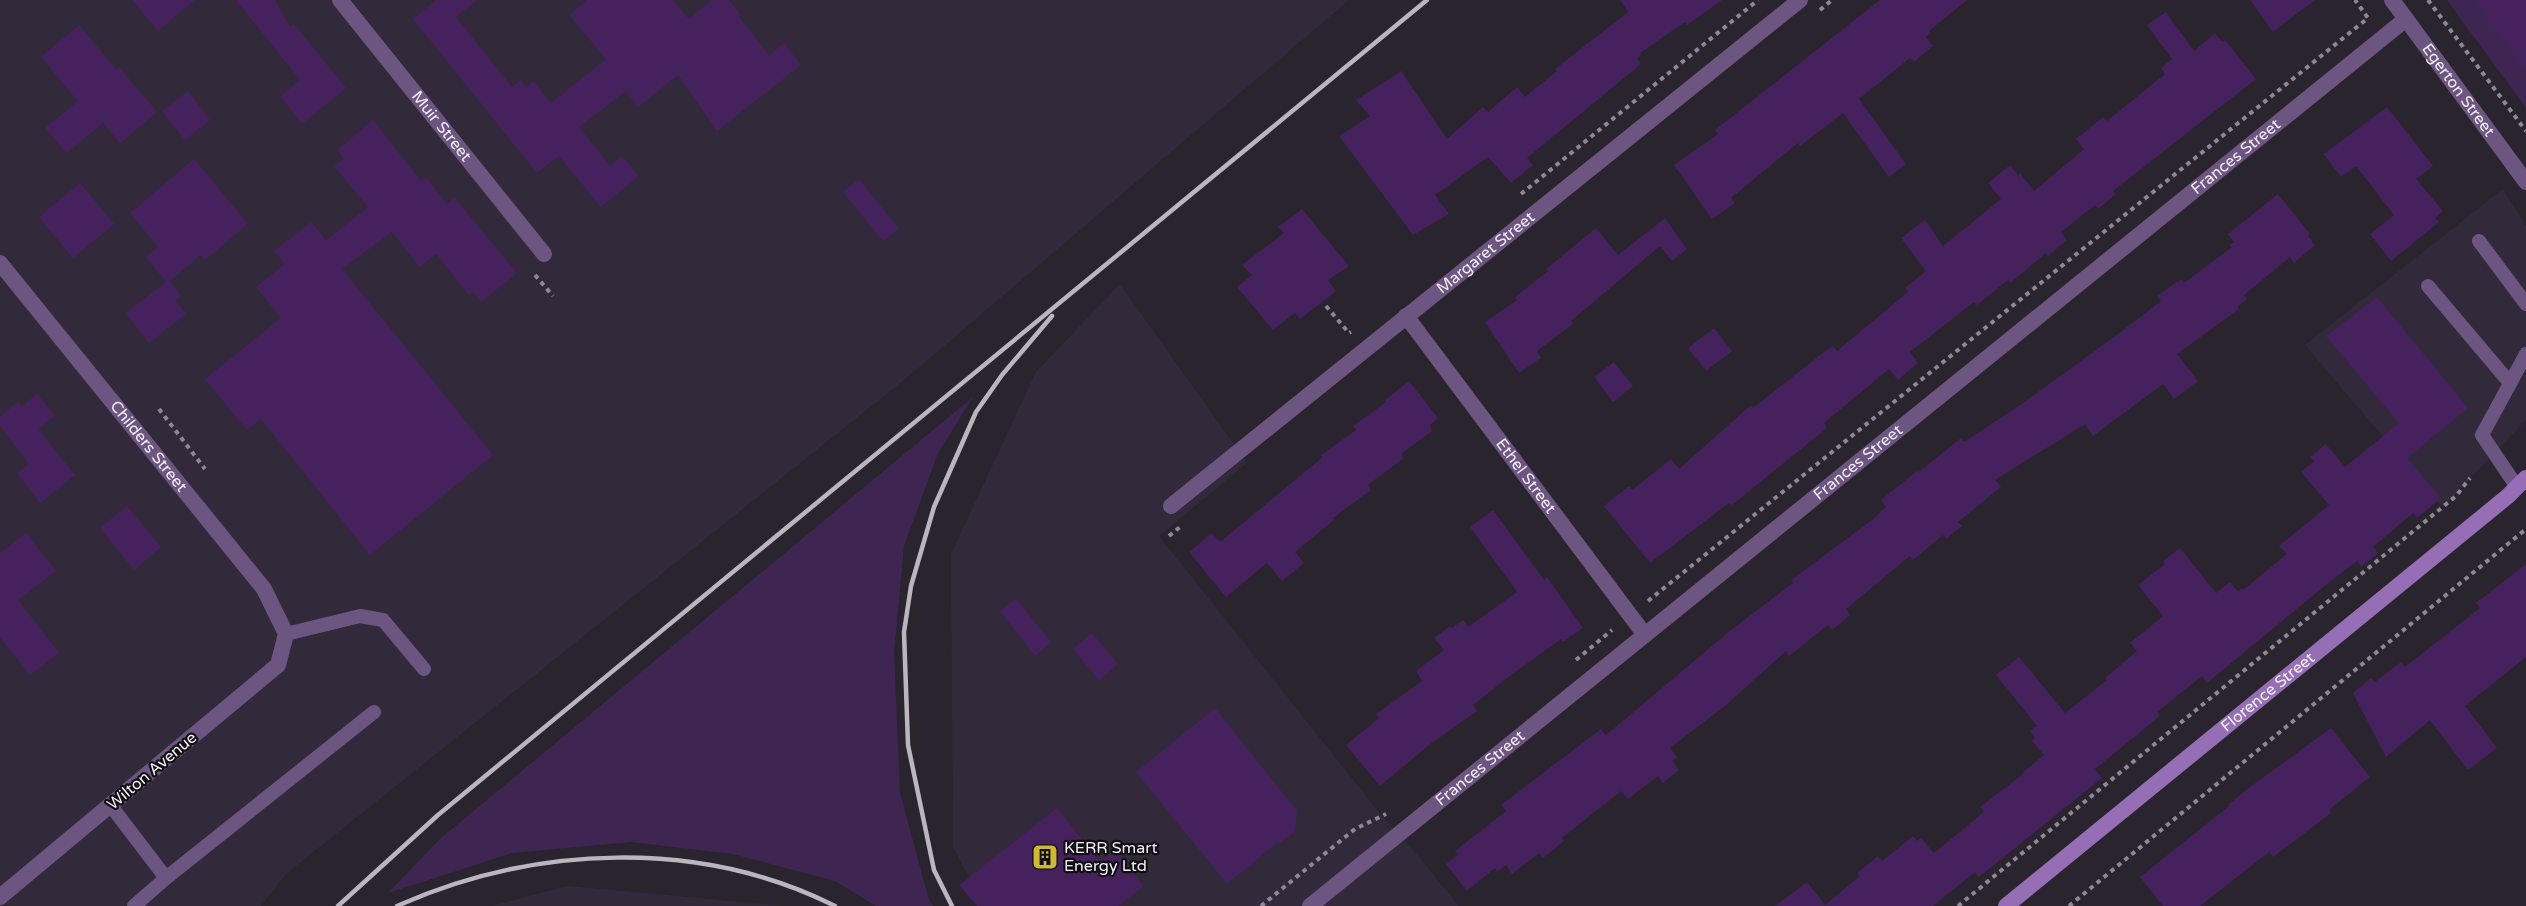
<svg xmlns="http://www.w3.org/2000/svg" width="2526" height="906" viewBox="0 0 2526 906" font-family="'Varela Round',sans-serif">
<rect width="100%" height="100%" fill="#29242e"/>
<g fill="#322a3a">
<path d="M0 0H1349L909 376 287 873 261 906H0Z"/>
<path d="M2503 189 2526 226V420L2443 507 2305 345Z"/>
<path d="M1120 284 1247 463 1159 536 1382 816 1413 850 1459 906H984L953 847 951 554 1036 372Z"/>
<path d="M568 886 787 906H491Z"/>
</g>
<g fill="#3f2652">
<path d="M2447 0H2526V108Z"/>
<path d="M973 397 938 453 904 546 894 653 900 792 928 897 933 906H876L835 881 733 854 631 842 512 853 388 893 441 838Z"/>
</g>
<g fill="#45225e">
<path d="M132 0H195L158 31Z"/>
<path d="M236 0H275L290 27 294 24 346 88 302 124 280 96 300 80Z"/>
<path d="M436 0H477L456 17 512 87 521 80 526 87 533 81 551 103 606 59 569 15 587 0H673L689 19 712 0H729L741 15 739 17 769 55 784 43 801 65 717 131 678 75 638 107 626 91 579 127 610 166 622 156 639 176 601 207 559 156 537 173 413 19Z"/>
<path d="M1620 0H1722L1687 25 1685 22 1640 53 1641 54 1637 58 1641 64 1527 158 1533 165 1511 183 1488 157 1435 195 1449 214 1413 235 1339 136 1370 116 1356 100 1401 71 1447 139 1483 107 1488 112 1517 87 1525 97 1557 71 1555 69 1628 12Z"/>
<path d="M1880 0H1967L1929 31 1931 33 1926 37 1933 46 1914 62 1910 58 1859 99 1906 164 1889 177 1843 113 1800 146 1798 143 1731 198 1735 203 1712 219 1674 165 1718 134 1715 130Z"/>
<path d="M2250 0H2315L2273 32Z"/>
<path d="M2474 0H2526V72Z"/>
<path d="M2166 12 2194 51 2215 33 2222 42 2225 40 2256 79 2113 191 2116 194 2098 209 2095 205 2061 232 2067 240 2048 256 2046 253 2010 283 2008 280 1977 305 1974 302 1910 352 1918 363 1898 380 1889 369 1824 423 1827 428 1732 505 1729 503 1650 563 1604 506 1629 486 1632 490 1671 459 1679 469 1751 405 1753 408 1824 352 1833 346 1837 351 1908 292 1905 288 1926 271 1901 238 1925 220 1943 246 2001 199 1988 183 2010 165 2018 175 2020 173 2034 191 2084 149 2076 139 2103 117 2107 121 2165 74 2161 68 2172 59 2147 25Z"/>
<path d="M79 25 116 69 119 67 157 112 120 143 103 123 67 153 45 128 78 101 41 57Z"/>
<path d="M188 91 210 120 185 140 162 111Z"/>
<path d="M2387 107 2433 166 2416 179 2443 211 2435 218 2439 222 2391 261 2370 234 2394 215 2356 166 2341 177 2324 154Z"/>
<path d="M373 120 421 181 426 177 447 204 454 197 517 273 481 302 473 292 469 295 436 254 420 267 392 232 342 269 493 455 370 555 261 419 247 430 205 379 281 318 256 287 285 264 274 251 311 222 326 240 368 207 334 166 344 159 337 150Z"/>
<path d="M194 159 248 224 205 260 201 255 170 281 181 296 175 300 186 314 149 343 126 313 166 282 146 257 158 247 130 213Z"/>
<path d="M859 179 899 229 883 241 843 192Z"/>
<path d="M80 183 114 224 73 258 39 217Z"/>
<path d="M2278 194 2310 234 2308 236 2315 245 2294 263 2290 257 2244 295 2247 299 2237 307 2239 309 2177 354 2198 381 2174 399 2163 384 2093 436 2085 424 1995 480 2001 487 1958 522 1962 526 1946 539 1943 535 1913 560 1910 556 1846 609 1850 615 1832 630 1828 625 1789 656 1786 651 1726 705 1670 748 1677 757 1672 761 1679 770 1663 783 1658 776 1628 799 1621 791 1562 838 1564 841 1543 858 1539 853 1512 874 1506 865 1497 872 1495 868 1467 891 1446 864 1458 855 1455 851 1506 811 1501 805 1601 729 1606 735 1731 630 1793 583 1791 580 1872 520 1886 507 1881 500 1917 471 1919 472 1961 438 1964 442 2023 403 2122 331 2161 301 2157 296 2181 279 2184 283 2232 247 2230 245 2234 242 2228 234Z"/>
<path d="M1302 209 1349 266 1328 280 1336 291 1300 319 1295 313 1273 330 1237 287 1252 275 1242 265 1284 233 1278 227Z"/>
<path d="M1665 218 1687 249 1672 261 1660 246 1571 321 1573 324 1537 351 1541 358 1519 373 1485 322 1517 300 1515 297 1548 271 1546 269 1596 228 1618 255Z"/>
<path d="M2377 297 2468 408 2407 458 2441 498 2417 518 2413 513 2373 547 2378 553 2361 567 2357 561 2327 584 2207 683 2202 676 2157 712 2160 716 2095 769 2102 778 1979 877 1975 872 1933 906H1775L1807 882 1825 905 1860 876 1857 873 1878 856 1882 861 1913 836 1917 841 1921 838 1934 853 1984 812 1980 807 2023 774 2022 773 2044 755 2032 741 2035 738 2030 731 2037 726 1996 675 2019 657 2065 713 2107 680 2105 678 2137 651 2130 643 2163 616 2138 585 2165 564 2163 561 2180 548 2216 593 2230 582 2238 592 2242 588 2243 590 2287 554 2279 546 2329 505 2301 472 2314 461 2310 457 2326 444 2345 467 2399 423 2326 336Z"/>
<path d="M1714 328 1732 351 1706 371 1688 348Z"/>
<path d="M1614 362 1633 386 1613 402 1594 377Z"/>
<path d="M1409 381 1438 418 1430 425 1432 431 1401 454 1404 458 1368 485 1371 490 1333 518 1334 520 1295 552 1304 563 1282 581 1267 563 1226 597 1189 552 1212 533 1220 542 1323 457 1321 455 1356 430 1353 426 1386 402 1385 400Z"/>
<path d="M37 394 55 416 38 429 75 475 40 503 17 473 29 464 0 426V416L18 402 22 406Z"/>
<path d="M127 506 161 547 134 570 100 528Z"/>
<path d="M1493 510 1544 580 1547 577 1583 628 1563 642 1561 639 1511 675 1473 705 1477 711 1429 745 1380 786 1346 745 1379 718 1376 714 1422 681 1416 671 1444 650 1434 638 1450 626 1452 628 1463 620 1468 627 1517 592 1470 527Z"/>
<path d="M26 533 56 571 18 600 59 653 30 675 0 637V553Z"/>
<path d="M2526 564V657L2465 706 2497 748 2468 770 2430 720 2386 757 2353 693 2371 678 2375 682 2401 662 2405 667 2480 608 2476 603Z"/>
<path d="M1016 599 1051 642 1035 656 1000 611Z"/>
<path d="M1092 633 1118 664 1099 680 1073 649Z"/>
<path d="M1215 708 1297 811 1295 831 1280 843 1278 842 1227 884 1136 772Z"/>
<path d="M2331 728 2370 777 2329 810 2331 813 2273 857 2269 852 2200 906H2163L2140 877 2229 806 2228 805 2246 790Z"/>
<path d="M1057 808 1100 862 1116 852 1144 886 1118 906H977L959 885Z"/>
</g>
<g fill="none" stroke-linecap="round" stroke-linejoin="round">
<g stroke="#8d8891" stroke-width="4" stroke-dasharray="4.5 4.5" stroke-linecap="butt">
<path d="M2428 0 2526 131"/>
<path d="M1820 10 1832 0"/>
<path d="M1521 194 1758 0"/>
<path d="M535 275 553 296"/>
<path d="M1326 306 1349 333 1351 332"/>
<path d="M159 409 205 469"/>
<path d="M1169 536 1180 527"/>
<path d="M1648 601 2368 18 2355 0"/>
<path d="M1576 660 1612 630"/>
<path d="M1261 906 1355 829 1386 814"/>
<path d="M1958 906 2456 496 2470 478"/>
<path d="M2069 906 2526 529"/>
</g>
<g stroke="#6d5581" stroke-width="14">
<path d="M2479 241 2526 304"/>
<path d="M2428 286 2510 383"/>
<path d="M2517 487 2482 435 2526 354"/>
<path d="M286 634 360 616 383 620 424 669"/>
<path d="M111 806 166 878 374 712"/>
<path d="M134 906 166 878"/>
</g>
<g stroke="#6d5581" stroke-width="16">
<path id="s1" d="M340 0 544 254"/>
<path id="s2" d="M0 263 264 589 286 634 278 665 0 897"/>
<path id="s3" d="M1406 316 1645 635"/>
<path id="s4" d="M1171 506 1800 0"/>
<path id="s5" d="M1310 906 2406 19"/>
</g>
<path stroke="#6d5581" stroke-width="16" id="s6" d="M2392 0 2526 182"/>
<path stroke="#956eb5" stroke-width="16" id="s7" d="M2006 906 2508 496 2526 478"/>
<g stroke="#bbb6be" stroke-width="4.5">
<path d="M338 906 438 815 1427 0"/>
<path d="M397 906C534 845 699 838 835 906"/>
<path d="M952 906 934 870 908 745 904 632 911 586 934 507 976 412 1002 375 1052 316"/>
</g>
</g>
<defs>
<g id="building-square" transform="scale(1.35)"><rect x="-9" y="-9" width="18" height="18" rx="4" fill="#cfb837" stroke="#110e13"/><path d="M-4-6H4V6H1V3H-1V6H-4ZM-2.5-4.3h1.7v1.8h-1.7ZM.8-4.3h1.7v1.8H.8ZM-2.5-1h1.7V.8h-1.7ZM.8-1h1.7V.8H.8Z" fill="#111"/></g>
</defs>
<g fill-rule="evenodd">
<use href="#building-square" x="1045" y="857"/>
</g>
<g text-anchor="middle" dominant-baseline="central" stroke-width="4.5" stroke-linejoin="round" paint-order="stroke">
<g font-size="16" fill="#f3eff6" stroke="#110e13">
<text stroke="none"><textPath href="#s6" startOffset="112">Egerton Street</textPath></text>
<text stroke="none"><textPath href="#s1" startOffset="162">Muir Street</textPath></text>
<text stroke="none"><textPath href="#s5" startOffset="1191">Frances Street</textPath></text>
<text stroke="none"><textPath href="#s4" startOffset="404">Margaret Street</textPath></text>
<text stroke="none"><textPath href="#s2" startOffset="236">Childers Street</textPath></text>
<text stroke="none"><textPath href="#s5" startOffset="705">Frances Street</textPath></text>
<text stroke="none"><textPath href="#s3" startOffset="200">Ethel Street</textPath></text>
<text stroke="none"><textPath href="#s7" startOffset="338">Florence Street</textPath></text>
<text stroke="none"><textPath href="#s5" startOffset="219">Frances Street</textPath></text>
<text transform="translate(152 771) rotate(-40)">Wilton Avenue</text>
</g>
<g font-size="16" fill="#f3eff6" stroke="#110e13" text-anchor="start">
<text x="1064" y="848">KERR Smart<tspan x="1064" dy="18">Energy Ltd</tspan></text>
</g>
</g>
</svg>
